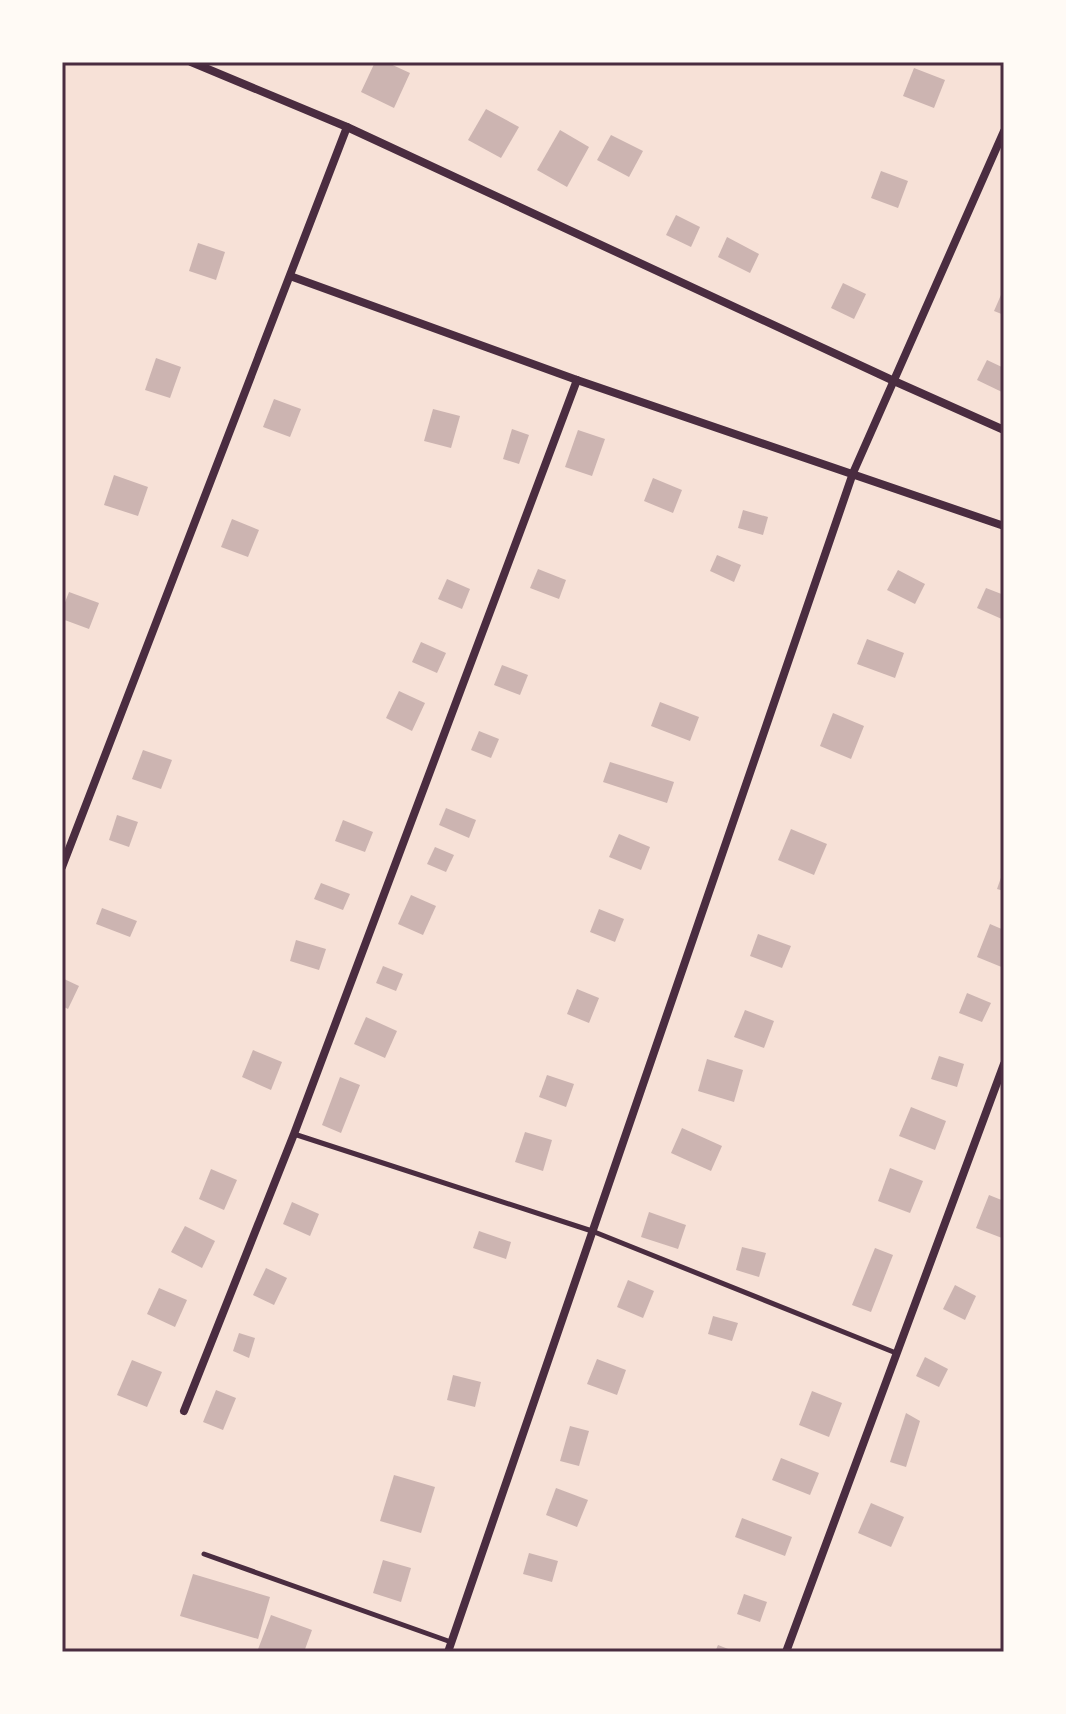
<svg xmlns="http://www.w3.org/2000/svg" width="1066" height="1714" viewBox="0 0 1066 1714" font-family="Montserrat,sans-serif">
<rect width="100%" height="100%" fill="#f7e1d7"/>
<g fill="#ccb4b1">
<path d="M375 62H386L410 73 394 108 361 92Z"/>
<path d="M914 68 945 80 934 108 903 96Z"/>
<path d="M486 109 519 127 501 158 468 140Z"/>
<path d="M560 130 589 147 567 187 537 170Z"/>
<path d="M611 135 643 151 629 177 597 160Z"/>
<path d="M881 171 908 181 898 208 871 198Z"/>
<path d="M676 215 700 227 691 247 666 235Z"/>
<path d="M727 237 759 254 750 273 718 257Z"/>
<path d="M198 243 225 252 216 280 189 271Z"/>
<path d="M843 283 866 294 854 319 831 308Z"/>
<path d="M1004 288V315L994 311Z"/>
<path d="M156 358 181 367 170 398 145 390Z"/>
<path d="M987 360 1004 368V393L977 380Z"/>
<path d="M274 399 301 409 290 437 263 427Z"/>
<path d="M433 409 460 416 451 448 424 441Z"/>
<path d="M512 429 529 435 519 464 503 459Z"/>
<path d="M578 430 605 439 592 476 565 467Z"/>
<path d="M114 475 148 487 138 516 104 505Z"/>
<path d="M653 478 682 490 673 513 644 501Z"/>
<path d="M743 510 768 517 763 535 738 528Z"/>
<path d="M232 519 259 530 248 557 221 547Z"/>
<path d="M717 555 741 565 734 582 710 571Z"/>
<path d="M538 569 566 580 559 599 530 588Z"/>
<path d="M898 570 925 584 915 604 887 590Z"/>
<path d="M447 579 470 589 462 609 438 599Z"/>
<path d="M986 588 1004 595V620L977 608Z"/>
<path d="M69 592 99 603 89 629 62 619V610Z"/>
<path d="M867 639 904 653 895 678 857 664Z"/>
<path d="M421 642 446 653 437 673 412 662Z"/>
<path d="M502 665 528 675 520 695 494 685Z"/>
<path d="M399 691 425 703 412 731 386 718Z"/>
<path d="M660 702 699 717 690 741 651 726Z"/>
<path d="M833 713 864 726 851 759 820 746Z"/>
<path d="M479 731 499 739 491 758 471 750Z"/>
<path d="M143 750 172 760 161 789 132 779Z"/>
<path d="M610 762 674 782 667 803 603 782Z"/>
<path d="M446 808 476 820 469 838 439 825Z"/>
<path d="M117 815 138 822 129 847 109 840Z"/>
<path d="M343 820 373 832 365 852 335 841Z"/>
<path d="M791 829 827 844 814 875 778 860Z"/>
<path d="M619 834 650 847 641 870 609 857Z"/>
<path d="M435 847 454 855 446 872 427 864Z"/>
<path d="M1004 869V891L997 889Z"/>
<path d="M321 883 350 894 343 910 314 899Z"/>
<path d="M411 895 436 906 423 935 398 924Z"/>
<path d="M102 908 137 921 130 937 96 924Z"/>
<path d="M599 909 624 919 615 942 590 932Z"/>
<path d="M990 924 1004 930V968L977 957Z"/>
<path d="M758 934 791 946 782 968 750 956Z"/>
<path d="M296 940 326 949 319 970 290 961Z"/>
<path d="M383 966 403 974 396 991 376 983Z"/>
<path d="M62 978 79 986 68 1009 62 1006Z"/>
<path d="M577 989 599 998 589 1023 567 1014Z"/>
<path d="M967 993 991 1003 982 1022 959 1013Z"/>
<path d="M745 1010 774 1021 764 1048 734 1037Z"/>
<path d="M366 1017 397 1031 385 1058 354 1044Z"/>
<path d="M253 1050 282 1062 271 1090 242 1077Z"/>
<path d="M939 1056 964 1064 957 1087 931 1079Z"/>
<path d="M707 1059 743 1070 734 1102 698 1091Z"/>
<path d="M547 1075 574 1084 566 1107 539 1097Z"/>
<path d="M340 1077 360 1085 341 1133 322 1125Z"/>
<path d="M911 1107 946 1121 935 1150 899 1136Z"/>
<path d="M682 1128 722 1146 711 1171 671 1153Z"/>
<path d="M525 1132 552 1140 543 1171 515 1162Z"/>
<path d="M890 1168 923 1181 910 1213 878 1201Z"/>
<path d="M211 1169 237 1180 224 1210 199 1199Z"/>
<path d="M989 1195 1004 1201V1234L1002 1238 976 1228Z"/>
<path d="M292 1202 319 1214 310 1236 283 1224Z"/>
<path d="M649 1212 686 1225 678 1249 641 1237Z"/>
<path d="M185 1226 215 1241 202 1268 171 1252Z"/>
<path d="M479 1231 511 1242 506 1259 473 1248Z"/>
<path d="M742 1247 766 1253 759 1277 736 1270Z"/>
<path d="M875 1248 893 1255 871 1312 852 1305Z"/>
<path d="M266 1268 287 1278 274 1305 253 1295Z"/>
<path d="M628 1280 654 1291 643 1318 617 1307Z"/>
<path d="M955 1285 976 1296 965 1320 943 1309Z"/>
<path d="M159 1288 187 1300 175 1327 147 1314Z"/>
<path d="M713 1316 738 1323 732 1341 708 1334Z"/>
<path d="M239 1333 255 1338 249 1358 233 1351Z"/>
<path d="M925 1357 948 1369 939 1387 916 1376Z"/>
<path d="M597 1359 626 1370 617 1395 587 1384Z"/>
<path d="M132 1360 162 1372 147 1407 117 1395Z"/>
<path d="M453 1375 481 1382 475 1407 447 1400Z"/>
<path d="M216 1390 236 1398 223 1430 203 1422Z"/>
<path d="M812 1391 842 1403 829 1437 799 1425Z"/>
<path d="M906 1413 920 1421 906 1467 890 1462Z"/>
<path d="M570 1426 589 1431 579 1466 560 1461Z"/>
<path d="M781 1458 819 1473 810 1495 772 1480Z"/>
<path d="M394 1475 435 1487 421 1533 380 1521Z"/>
<path d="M556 1488 588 1500 577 1527 546 1515Z"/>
<path d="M871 1503 904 1517 891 1547 858 1533Z"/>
<path d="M742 1518 792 1537 785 1556 735 1537Z"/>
<path d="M529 1553 558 1561 552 1582 523 1574Z"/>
<path d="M383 1560 411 1568 401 1602 373 1593Z"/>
<path d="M193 1574 270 1597 258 1639 180 1616Z"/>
<path d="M744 1594 767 1602 760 1622 737 1614Z"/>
<path d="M271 1615 312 1630 304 1652H257Z"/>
<path d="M718 1645 736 1652H715Z"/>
</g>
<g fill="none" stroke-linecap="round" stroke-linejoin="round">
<g stroke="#4a2c40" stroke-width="5">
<path d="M294 1134 592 1231 896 1353"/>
<path d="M204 1554 451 1642"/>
</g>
<g stroke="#4a2c40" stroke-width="8">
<path d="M347 127 894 381 1004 430"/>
<path d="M290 276 577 380 1004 526"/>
<path d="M62 867 347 127 191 62"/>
<path d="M184 1411 294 1134 577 380"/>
<path d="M448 1652 853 473 1004 131"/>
<path d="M786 1652 1004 1064"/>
</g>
</g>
<rect width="1066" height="1714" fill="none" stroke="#fffaf5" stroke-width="128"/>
<rect x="64" y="64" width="938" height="1586" fill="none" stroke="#4a2c40" stroke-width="3"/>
</svg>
